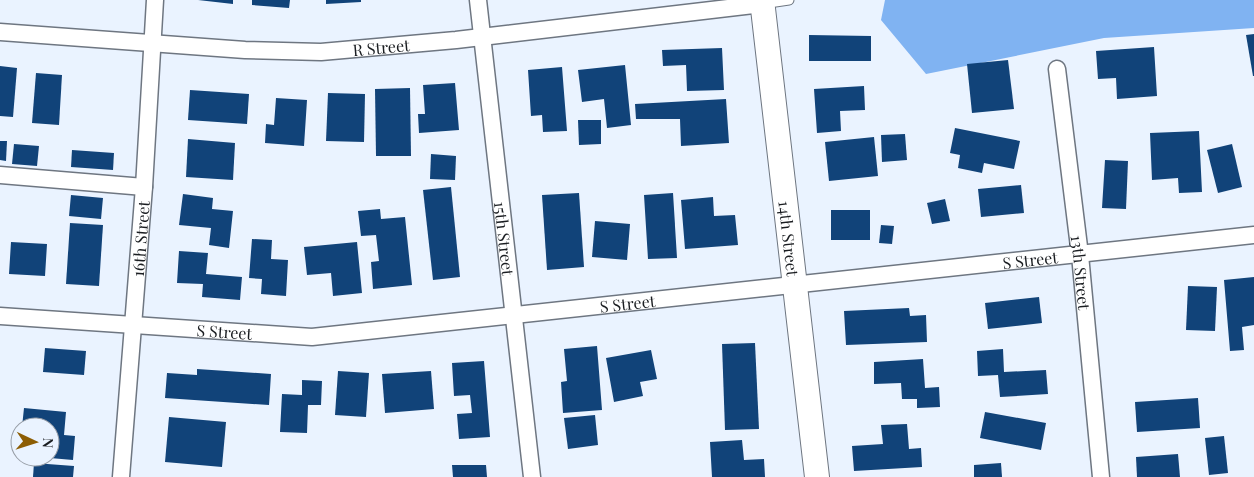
<svg xmlns="http://www.w3.org/2000/svg" width="1254" height="477" viewBox="0 0 1254 477" font-family="'Playfair Display',serif">
<rect width="100%" height="100%" fill="#eaf3ff"/>
<path fill="#80b3f2" d="M885 0H1254V28L1104 38 926 74 881 20Z"/>
<g fill="#114379">
<path d="M198 0H233V4Z"/>
<path d="M252 0H290L289 8 252 5Z"/>
<path d="M326 0H361V2L326 4Z"/>
<path d="M1254 34V76H1253L1246 35Z"/>
<path d="M809 35 871 36V61H809Z"/>
<path d="M1154 47 1157 96 1117 99 1116 78 1098 79 1096 51Z"/>
<path d="M722 48 724 90 687 91 686 65 663 66 662 50Z"/>
<path d="M1008 60 1014 109 972 113 967 64Z"/>
<path d="M625 65 631 125 607 128 604 99 582 102 578 70Z"/>
<path d="M0 66 17 68 13 117 0 116Z"/>
<path d="M562 67 567 131 543 132 542 115 531 116 528 70Z"/>
<path d="M36 73 62 75 59 125 32 123Z"/>
<path d="M455 83 459 130 419 133 418 114H425L423 85Z"/>
<path d="M864 86 865 110 840 111 841 131 817 133 814 89Z"/>
<path d="M410 88 411 156H376L375 89Z"/>
<path d="M190 90 249 94 247 124 188 120Z"/>
<path d="M328 93 365 94 364 142 326 141Z"/>
<path d="M276 98 307 100 304 146 265 143 266 124 274 125Z"/>
<path d="M726 99 729 143 681 146 680 119H636L635 104Z"/>
<path d="M578 120H601V144L579 145Z"/>
<path d="M955 128 1020 141 1014 169 984 163 982 173 958 168 960 155 950 153Z"/>
<path d="M1199 131 1202 192 1179 193 1178 178 1152 180 1150 133Z"/>
<path d="M905 134 907 160 882 162 881 135Z"/>
<path d="M874 137 878 176 829 181 825 142Z"/>
<path d="M188 139 235 143 233 180 186 177Z"/>
<path d="M0 141H7L6 161 0 160Z"/>
<path d="M14 144 39 146 37 166 12 164Z"/>
<path d="M1232 144 1242 187 1218 193 1207 150Z"/>
<path d="M72 150 114 153 113 170 71 167Z"/>
<path d="M431 154 456 156 455 180 430 179Z"/>
<path d="M1105 160 1128 161 1126 209 1102 208Z"/>
<path d="M1021 185 1024 213 981 217 978 189Z"/>
<path d="M451 187 460 277 433 280 423 190Z"/>
<path d="M579 193 584 267 547 270 542 195Z"/>
<path d="M673 193 677 258 648 259 644 195Z"/>
<path d="M183 194 213 198 212 209 233 211 229 248 209 245 211 228 179 225Z"/>
<path d="M71 195 103 198 101 219 69 216Z"/>
<path d="M713 197 714 216 735 215 738 245 685 249 681 200Z"/>
<path d="M945 199 950 221 932 224 927 203Z"/>
<path d="M380 209 381 219 405 217 412 285 373 289 371 262 379 261 376 235 361 236 358 211Z"/>
<rect x="831" y="210" width="39" height="30"/>
<path d="M595 221 630 224 627 260 592 257Z"/>
<path d="M70 223 103 225 99 286 66 284Z"/>
<path d="M881 225 894 226 892 244 879 243Z"/>
<path d="M252 239 272 240 271 259 288 260 286 296 261 294 262 279 249 278Z"/>
<path d="M11 242 47 244 45 276 9 274Z"/>
<path d="M357 242 362 293 333 296 331 273 307 275 304 247Z"/>
<path d="M179 251 208 253 206 274 242 277 240 300 202 297 203 284 177 283Z"/>
<path d="M1254 277V325L1242 327 1244 350 1230 351 1224 280Z"/>
<path d="M1188 286 1217 287 1215 331 1186 330Z"/>
<path d="M1039 297 1042 323 988 329 985 303Z"/>
<path d="M909 308 910 316 926 315 927 342 846 345 844 311Z"/>
<path d="M755 343 759 429 725 430 722 344Z"/>
<path d="M597 346 602 410 563 413 561 382 567 381 564 349Z"/>
<path d="M45 348 86 351 84 375 43 372Z"/>
<path d="M1003 349 1004 372 1046 370 1048 394 1000 397 998 375 978 376 977 351Z"/>
<path d="M651 350 657 379 640 382 643 396 614 402 606 358Z"/>
<path d="M923 359 925 388 939 387 940 407 917 408V399H902L901 383 874 384V362Z"/>
<path d="M484 361 490 437 459 439 457 414 472 413 470 395 454 396 452 363Z"/>
<path d="M197 369 271 374 269 405 165 398 167 373 197 375Z"/>
<path d="M338 371 369 373 366 417 335 415Z"/>
<path d="M431 371 434 409 385 413 382 374Z"/>
<path d="M302 380 322 381 321 405H308L307 433 280 432 282 394 302 395Z"/>
<path d="M1198 398 1200 428 1137 432 1135 402Z"/>
<path d="M24 408 66 412 64 435 75 436 73 460 50 458V427H22Z"/>
<path d="M985 412 1046 423 1041 450 980 438Z"/>
<path d="M595 415 598 445 568 449 564 418Z"/>
<path d="M169 417 226 422 222 467 165 462Z"/>
<path d="M907 424 909 449 921 448 922 467 854 471 852 446 883 444 881 425Z"/>
<path d="M1224 436 1228 473 1209 475 1205 438Z"/>
<path d="M742 440 744 460 764 459 765 477H712L710 442Z"/>
<path d="M1178 454 1180 477H1137L1136 457Z"/>
<path d="M34 463 74 466 73 477H33Z"/>
<path d="M1001 463 1002 477H974V465Z"/>
<path d="M452 465H486L487 477H453Z"/>
</g>
<g fill="none" stroke-linecap="round" stroke-linejoin="round">
<g stroke="#6e7681" stroke-width="11">
<path id="lane" d="M762 4 789 0"/>
</g>
<g stroke="#6e7681" stroke-width="19">
<g id="street">
<path id="s1" d="M478 0 532 477"/>
<path id="s2" d="M0 32 245 50 321 52 456 40 762 4"/>
<path id="s3" d="M1057 69 1080 255 1101 477"/>
<path d="M0 175 144 187"/>
<path id="s4" d="M0 316 312 337 1254 235"/>
<path id="s5" d="M121 477 144 187 155 0"/>
</g>
</g>
<g stroke="#6e7681" stroke-width="26">
<g id="secondary">
<path id="s6" d="M762 0 817 477"/>
</g>
</g>
<use href="#lane" stroke="#fff" stroke-width="9"/>
<use href="#street" stroke="#fff" stroke-width="16"/>
<use href="#secondary" stroke="#fff" stroke-width="24"/>
</g>
<g text-anchor="middle" dominant-baseline="central" stroke-width="5" stroke-linejoin="round" paint-order="stroke">
<g font-size="16" fill="#1a1d21" stroke="#eaf3ff">
<text stroke="none"><textPath href="#s2" startOffset="382">R Street</textPath></text>
<text stroke="none"><textPath href="#s1" startOffset="240">15th Street</textPath></text>
<text stroke="none"><textPath href="#s6" startOffset="240">14th Street</textPath></text>
<text stroke="none"><textPath href="#s5" startOffset="239">16th Street</textPath></text>
<text stroke="none"><textPath href="#s4" startOffset="1035">S Street</textPath></text>
<text stroke="none"><textPath href="#s3" startOffset="205">13th Street</textPath></text>
<text stroke="none"><textPath href="#s4" startOffset="630">S Street</textPath></text>
<text stroke="none"><textPath href="#s4" startOffset="225">S Street</textPath></text>
</g>
</g>
<g transform="translate(35 442) rotate(94)"><circle r="24" fill="#eaf3ff" stroke="#979da6"/>
<path d="M0-4L9 19L0 12L-9 19Z" fill="#8c5d04"/>
<text y="-8" font-size="14" font-weight="bold" text-anchor="middle" fill="#1a1d21">N</text>
</g>
</svg>
